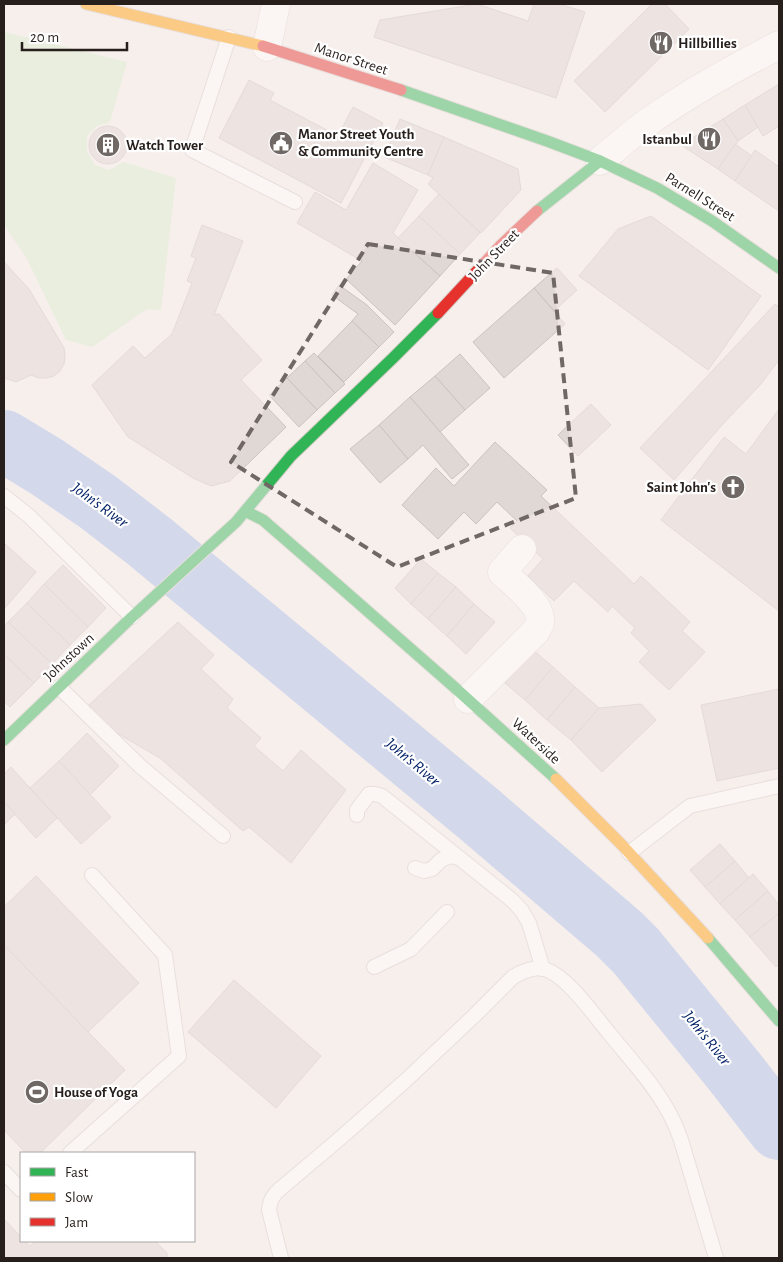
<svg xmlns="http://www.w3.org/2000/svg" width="783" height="1262" viewBox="0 0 783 1262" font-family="'Alegreya Sans',sans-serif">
<rect width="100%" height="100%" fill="#f7efec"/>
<path fill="#d8eece" d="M4 32 30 38 127 62 110 122 97 126 87 136V151L95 165 109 170 124 162 176 178 161 310 147 309 92 347 66 340 26 257 4 225Z"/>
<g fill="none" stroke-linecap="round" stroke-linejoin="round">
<path stroke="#a7bde8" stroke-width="62" d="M4 441 47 467 98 502 150 542 480 815 619 934 636 951 734 1071 779 1129"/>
</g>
<g fill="#e0d8d5" stroke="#cac3bf">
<path d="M477 4 528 21 534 4H559L585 12 556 98 374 37 380 20Z"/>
<path d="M652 4H665L689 29 605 112 574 81Z"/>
<path d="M249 80 274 93 270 100 338 136 353 107 383 123 341 203 219 138Z"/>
<path d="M779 84V126L763 136 745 105Z"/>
<path d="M745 105 758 127 738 141 723 119Z"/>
<path d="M400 119 444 137 428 175 384 157Z"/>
<path d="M723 119 738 141 718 169 681 145Z"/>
<circle cx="108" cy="145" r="19"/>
<path d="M444 137 518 169 521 190 481 233 428 184 433 178 428 175Z"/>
<path d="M735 144 752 156 735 181 718 169Z"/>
<path d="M755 150 779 167V211L735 181Z"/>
<path d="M373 163 418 190 393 233 440 276 395 325 346 279 362 261 297 223 315 192 346 210Z"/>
<path d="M439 194 480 233 460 254 419 216Z"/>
<path d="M419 216 460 254 440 276 398 238Z"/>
<path d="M651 216 761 296 708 370 579 276 618 229Z"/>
<path d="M202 225 243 241 214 315 219 314 262 360 241 380 286 427 230 481 211 486 193 478 128 437 92 385 133 346 145 358 172 334 192 283 187 281 196 258 191 256Z"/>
<path d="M4 262 29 289 64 348 65 356 64 364 60 371 54 376 46 378H39L31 375 16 382 4 378Z"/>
<path d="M557 268 577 290 554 311 534 288Z"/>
<path d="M339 285 367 305 394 332 379 347 352 321 358 314 332 295Z"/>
<path d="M534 288 565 324 504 378 473 342Z"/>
<path d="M775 304 779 307V360L760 385 722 425 674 480 640 448Z"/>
<path d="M352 321 379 347 344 382 318 356Z"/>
<path d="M314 353 345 384 335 393 305 361Z"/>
<path d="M460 354 490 388 465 410 435 376Z"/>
<path d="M305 361 335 393 317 410 287 378Z"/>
<path d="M435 376 465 410 440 432 410 397Z"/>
<path d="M287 378 317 410 299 427 269 395Z"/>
<path d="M410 397 469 465 452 479 423 445 408 459 379 425Z"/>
<path d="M591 404 611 425 578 456 558 435Z"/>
<path d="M779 409V611L661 520 724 437 746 454Z"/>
<path d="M379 425 408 459 380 483 350 449Z"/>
<path d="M495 442 547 490 541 496 634 584 641 576 690 622 682 631 705 652 669 690 639 662 649 651 631 633 635 628 612 606 608 612 574 581 554 601 528 576 543 559 510 528 517 521 497 502 476 524 464 512 438 539 402 505 436 468 454 486Z"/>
<path d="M4 543 36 572 4 609Z"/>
<path d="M421 559 438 573 411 604 395 588Z"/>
<path d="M63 565 106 608 88 627 44 584Z"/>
<path d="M438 573 456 587 428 619 411 604Z"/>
<path d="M44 584 88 627 70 645 27 603Z"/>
<path d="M456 587 474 604 447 636 428 619Z"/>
<path d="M27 603 70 645 52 664 8 622Z"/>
<path d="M474 604 495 622 466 654 447 636Z"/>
<path d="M8 622 52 664 34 683 4 654V626Z"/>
<path d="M178 622 214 655 201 669 233 699 227 708 261 738 254 746 283 771 301 750 346 790 291 863 249 827 243 831 160 758 110 729 89 705Z"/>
<path d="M533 650 553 667 525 700 505 683Z"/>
<path d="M4 654 34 683 10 707 4 701Z"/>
<path d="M553 667 575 687 547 720 525 700Z"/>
<path d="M575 687 599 708 571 740 547 720Z"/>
<path d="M779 689V768L717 781 701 705Z"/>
<path d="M641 704 656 720 602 772 571 740 599 708Z"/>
<path d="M87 733 119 766 90 795 59 761Z"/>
<path d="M59 761 111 817 81 844 30 788Z"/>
<path d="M11 767 57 818 36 838 4 802V774Z"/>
<path d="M4 802 15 814 4 825Z"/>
<path d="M720 844 735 861 705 887 690 870Z"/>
<path d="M735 861 749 878 720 904 705 887Z"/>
<path d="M753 874 768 891 735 920 720 904Z"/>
<path d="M36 876 139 983 88 1032 4 945V907Z"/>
<path d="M768 891 779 905V913L750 937 735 920Z"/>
<path d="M779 913V964L776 967 750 937Z"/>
<path d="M4 945 125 1070 40 1153H26L4 1130Z"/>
<path d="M234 980 321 1056 276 1108 188 1032Z"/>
<path d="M4 1219 21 1237V1241H25L30 1246 36 1241H155L167 1253V1258H4Z"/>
</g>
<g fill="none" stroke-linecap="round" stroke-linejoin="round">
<g stroke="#d5cdc9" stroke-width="16">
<g id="lane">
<path d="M229 37 192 150 295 202"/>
<path d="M4 496 29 516 132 617"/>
<path d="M59 687 140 766 223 836"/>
<path d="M357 815V810L369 794H375L382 796 513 901 522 911 529 923 543 969"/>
<path d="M629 853 690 806 779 786"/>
<path d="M415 868 424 871 432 869 441 860 450 856 459 858"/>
<path d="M374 967 411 949 447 912"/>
<path d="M70 1153 179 1056 165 955 92 875"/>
<path d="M4 1172 21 1190"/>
<path d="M281 1258 269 1210C270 1200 273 1195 280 1189L337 1141 405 1081 474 1016 513 977C521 972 535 966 545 969 568 977 594 1015 609 1033 629 1058 651 1081 667 1109 673 1119 677 1129 681 1140L716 1258"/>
</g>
</g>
<g stroke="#d5cdc9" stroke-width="29">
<g id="street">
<path d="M267 47 276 4"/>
<path d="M600 161C616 148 631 134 648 122 689 93 734 68 779 45"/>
<path d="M468 699 536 631C537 628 539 626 540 623 543 605 513 583 502 572L522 549"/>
</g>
</g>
<g stroke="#d5cdc9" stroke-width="13">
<g id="fast">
<path d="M401 90 547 141 600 161 657 188 712 221 779 268"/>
<path d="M537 211 600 161"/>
<path d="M247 512 263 520 339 586 453 686 556 779"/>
<path d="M4 740 132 617 236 522 291 456 393 358 438 313"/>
<path d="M708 938 779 1021"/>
</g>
</g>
<g stroke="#d5cdc9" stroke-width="13">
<g id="slow">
<path d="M86 4 263 46"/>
<path d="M556 779 621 844 708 938"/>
</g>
</g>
<g stroke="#d5cdc9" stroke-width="13">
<g id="jam">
<path d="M263 46 401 90"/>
<path d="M438 313 501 245 537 211"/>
</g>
</g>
<use href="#lane" stroke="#fefdfc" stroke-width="14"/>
<use href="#street" stroke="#fefdfc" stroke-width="28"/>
<use href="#fast" stroke="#30b455" stroke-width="11"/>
<use href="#slow" stroke="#ff9f0a" stroke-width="11"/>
<use href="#jam" stroke="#e5322d" stroke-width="11"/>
</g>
<path d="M0 0H783V1262H0ZM368 244 553 273 576 498 397 567 231 462Z" fill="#f7efec" fill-opacity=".55" fill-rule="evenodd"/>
<path fill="none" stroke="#706864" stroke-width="4" stroke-dasharray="10 6" stroke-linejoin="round" d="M368 244 553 273 576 498 397 567 231 462Z"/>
<defs>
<g id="restaurant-disc" transform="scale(1.25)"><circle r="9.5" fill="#706864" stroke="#fff"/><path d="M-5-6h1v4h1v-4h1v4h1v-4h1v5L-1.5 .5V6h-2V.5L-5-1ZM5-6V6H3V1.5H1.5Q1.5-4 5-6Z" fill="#fff"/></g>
<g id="civic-disc" transform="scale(1.25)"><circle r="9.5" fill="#706864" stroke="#fff"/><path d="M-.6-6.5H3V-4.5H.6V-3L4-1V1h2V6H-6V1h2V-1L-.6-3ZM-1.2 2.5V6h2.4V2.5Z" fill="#fff"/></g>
<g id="building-disc" transform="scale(1.25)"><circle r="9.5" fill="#706864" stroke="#fff"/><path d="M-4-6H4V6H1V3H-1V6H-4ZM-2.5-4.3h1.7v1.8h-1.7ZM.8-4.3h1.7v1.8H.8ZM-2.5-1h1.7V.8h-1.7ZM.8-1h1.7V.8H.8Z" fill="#fff"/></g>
<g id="church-disc" transform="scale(1.25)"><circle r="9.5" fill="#706864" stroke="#fff"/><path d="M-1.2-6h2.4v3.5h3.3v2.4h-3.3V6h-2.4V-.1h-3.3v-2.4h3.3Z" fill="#fff"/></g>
<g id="stadium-disc" transform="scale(1.25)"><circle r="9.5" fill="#706864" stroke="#fff"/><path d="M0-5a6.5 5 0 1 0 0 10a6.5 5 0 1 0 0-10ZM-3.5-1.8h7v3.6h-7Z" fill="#fff"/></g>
</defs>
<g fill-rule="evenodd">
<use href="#restaurant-disc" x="661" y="43"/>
<use href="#restaurant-disc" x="709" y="139"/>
<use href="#civic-disc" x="281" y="143"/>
<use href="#building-disc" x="108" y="145"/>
<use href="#church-disc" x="733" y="487"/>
<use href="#stadium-disc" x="37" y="1092"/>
</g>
<g text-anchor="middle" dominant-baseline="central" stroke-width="4.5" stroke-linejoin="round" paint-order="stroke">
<g font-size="15" font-weight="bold" fill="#271f1b" stroke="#fff" text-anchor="start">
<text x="678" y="43">Hillbillies</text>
<text x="298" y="134">Manor Street Youth<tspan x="298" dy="17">&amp; Community Centre</tspan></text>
<text x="692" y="139" text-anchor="end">Istanbul</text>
<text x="126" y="145">Watch Tower</text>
<text x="716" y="487" text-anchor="end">Saint John's</text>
<text x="54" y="1092">House of Yoga</text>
</g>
<g font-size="15" fill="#271f1b" stroke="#fff">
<text transform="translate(351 59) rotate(18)">Manor Street</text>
<text transform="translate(700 197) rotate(32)">Parnell Street</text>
<text transform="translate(494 255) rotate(-46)">John Street</text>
<text transform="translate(69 657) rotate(-43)">Johnstown</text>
<text transform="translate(536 741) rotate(43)">Waterside</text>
</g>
<g font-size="16" font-style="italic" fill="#002067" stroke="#fff">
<text transform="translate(100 505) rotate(36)">John's River</text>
<text transform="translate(413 762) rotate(40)">John's River</text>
<text transform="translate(707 1038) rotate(51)">John's River</text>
</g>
</g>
<rect width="783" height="1262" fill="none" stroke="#271f1b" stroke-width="10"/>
<rect x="20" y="1152" width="175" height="90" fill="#ffffff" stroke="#a9a5a4"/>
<rect x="30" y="1168" width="25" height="8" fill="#30b455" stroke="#a9a5a4"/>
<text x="65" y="1177" font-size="15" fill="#271f1b">Fast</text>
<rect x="30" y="1193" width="25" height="8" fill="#ff9f0a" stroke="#a9a5a4"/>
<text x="65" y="1202" font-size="15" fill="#271f1b">Slow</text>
<rect x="30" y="1218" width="25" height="8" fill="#e5322d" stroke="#a9a5a4"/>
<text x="65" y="1227" font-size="15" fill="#271f1b">Jam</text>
<path d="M22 42v8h105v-8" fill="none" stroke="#271f1b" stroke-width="2.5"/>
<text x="30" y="42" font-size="15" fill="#271f1b" stroke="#ffffff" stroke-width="4" paint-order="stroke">20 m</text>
</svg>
